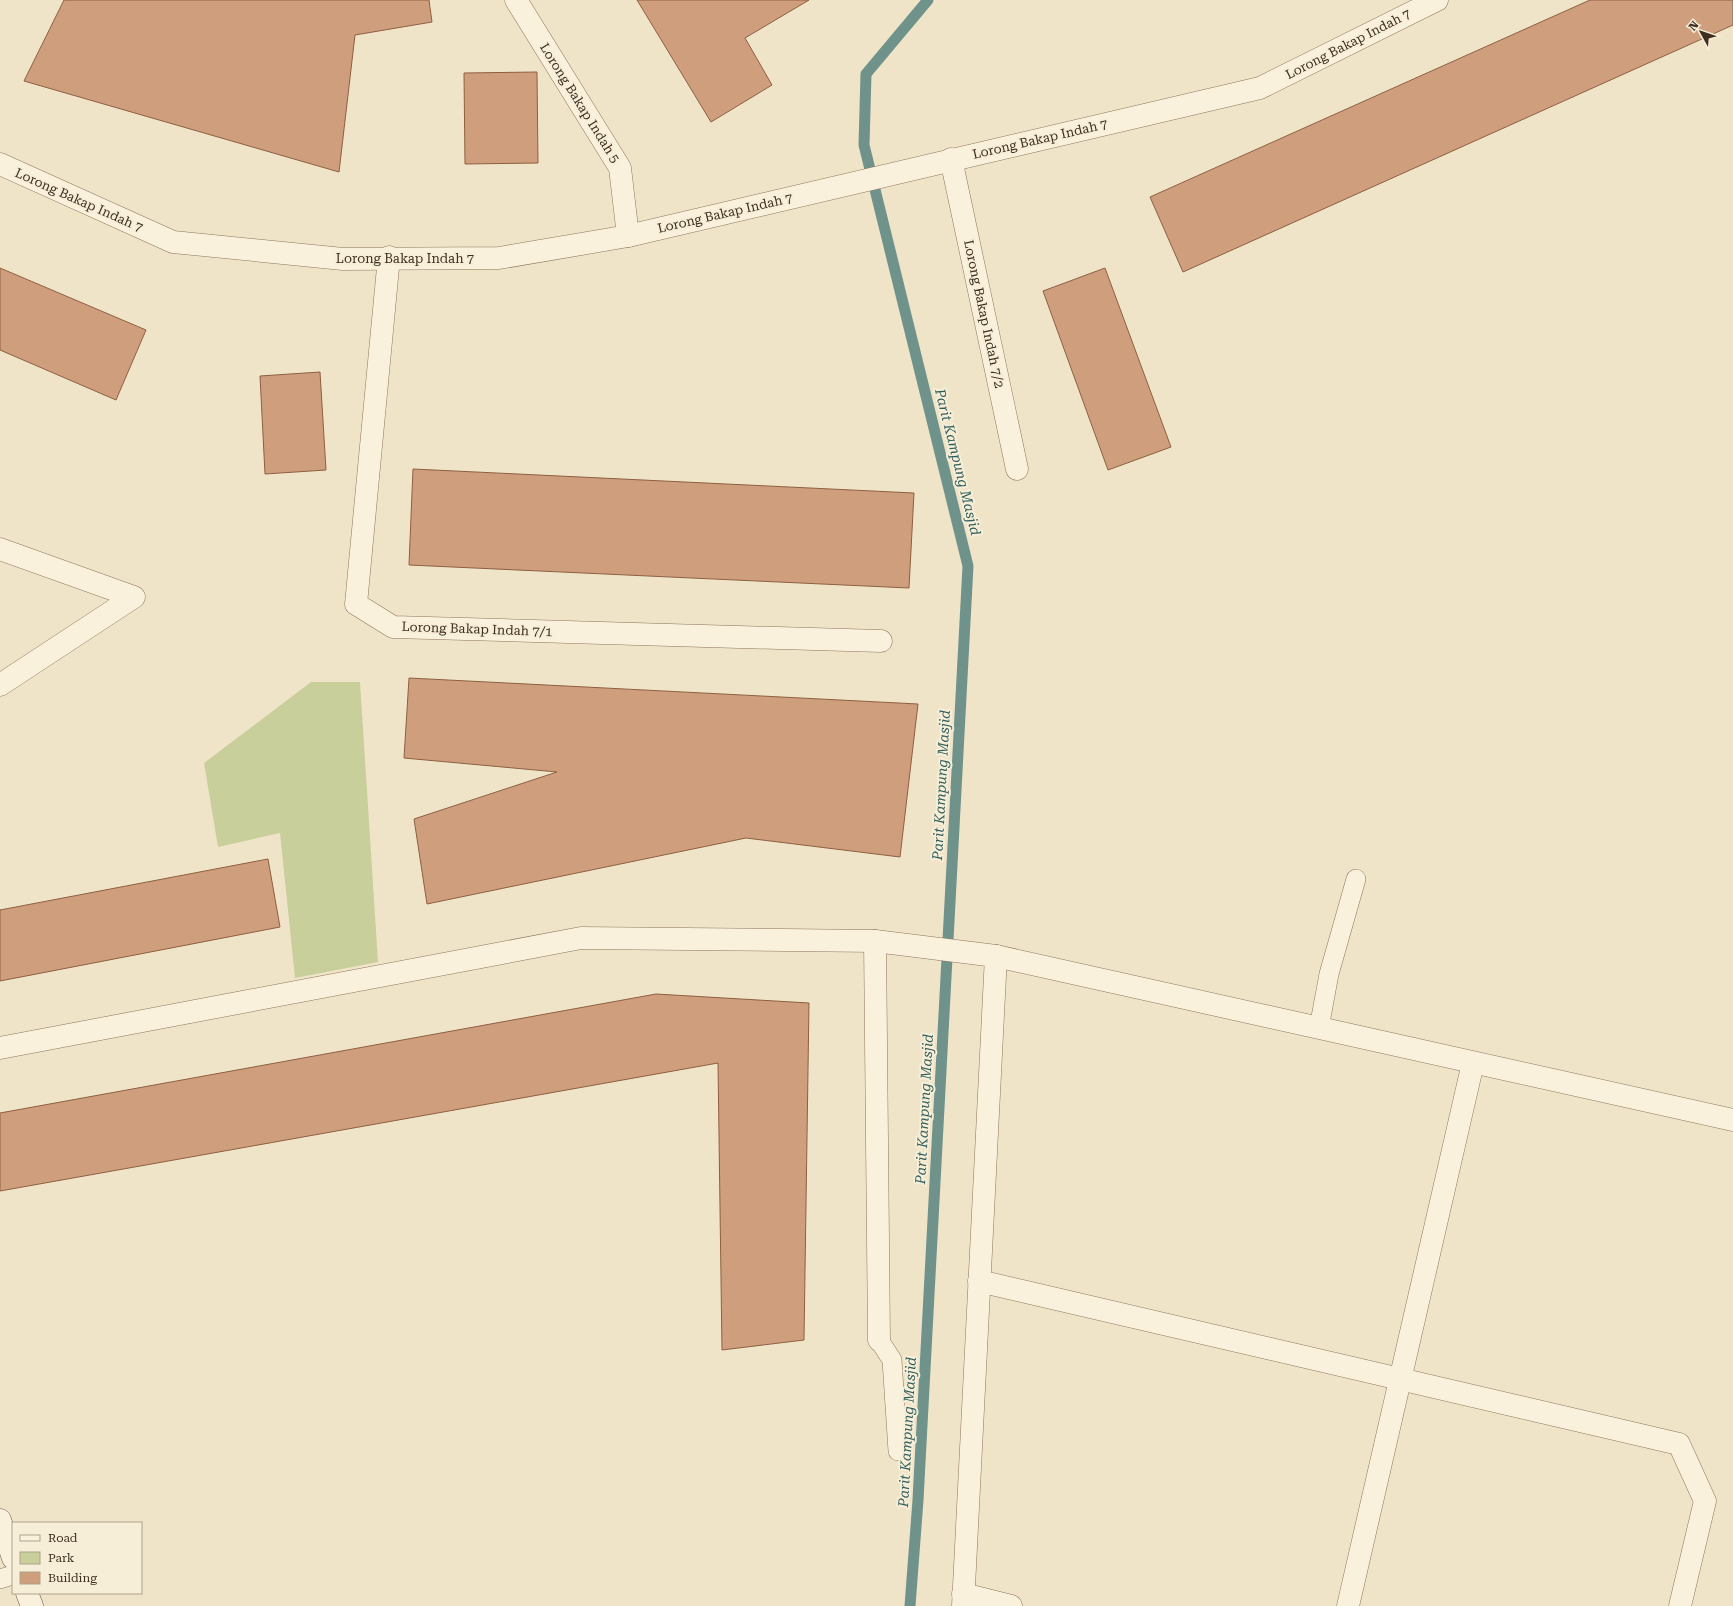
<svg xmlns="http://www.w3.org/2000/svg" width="1733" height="1606" viewBox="0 0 1733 1606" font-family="'Roboto Serif',serif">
<rect width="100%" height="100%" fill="#f0e4c8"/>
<path fill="#c9cf9b" d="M311 682H360L378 962 295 978 280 833 218 847 204 763Z"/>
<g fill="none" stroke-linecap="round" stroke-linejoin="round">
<path stroke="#6f938a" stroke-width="11" d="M910 1606 918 1500 968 566 864 145 866 74 928 0"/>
</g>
<g fill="#cf9f7d" stroke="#8d5f41">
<path d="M64 0H429L432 22 355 35 339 172 24 81Z"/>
<path d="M637 0H809L745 38 772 85 711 122Z"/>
<path d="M1590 0H1733V25L1183 272 1150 197Z"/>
<path d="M537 72 538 163 465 164 464 73Z"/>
<path d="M0 268 146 330 116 400 0 350Z"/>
<path d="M1105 268 1171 447 1108 470 1043 291Z"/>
<path d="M320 372 326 470 265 474 260 376Z"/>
<path d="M413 469 914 493 909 588 409 565Z"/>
<path d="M409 678 918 704 900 857 746 838 427 904 414 819 557 772 404 758Z"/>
<path d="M268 859 280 927 0 981V910Z"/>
<path d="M656 994 809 1003 804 1340 722 1350 718 1063 0 1191V1113Z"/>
</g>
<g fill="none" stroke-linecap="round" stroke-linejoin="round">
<g stroke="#8d765c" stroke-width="20">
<g id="lane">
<path d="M1319 1028 1329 974 1356 879"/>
<path d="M879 1340 892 1360 898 1451"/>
<path d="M0 1579 13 1575"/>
</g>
</g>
<g stroke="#8d765c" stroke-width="23">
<g id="street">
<path d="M516 0 620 168 628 236"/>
<path d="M951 159 1017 469"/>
<path d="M0 164 173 242 343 259 499 258 628 236 1260 88 1437 0"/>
<path d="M389 257 356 604 393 627 881 641"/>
<path d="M0 549 134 597 0 685"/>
<path d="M875 941 879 1340"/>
<path d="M0 1048 581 938 875 941 996 956 1733 1120"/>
<path d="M979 1281 1679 1444 1705 1501 1680 1606"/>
<path d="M963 1594 1011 1606"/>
<path d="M963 1606 996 956"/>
<path d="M1348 1606 1473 1063"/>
</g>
</g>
<g stroke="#6f573f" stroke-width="23">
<g id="secondary">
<path d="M0 1520 13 1558"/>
<path d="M27 1593 32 1606"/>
</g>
</g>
<use href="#lane" stroke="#faf1dc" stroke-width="19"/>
<use href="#street" stroke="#faf1dc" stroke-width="22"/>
<use href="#secondary" stroke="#faf1dc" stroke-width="22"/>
</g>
<g text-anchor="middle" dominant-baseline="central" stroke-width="4" stroke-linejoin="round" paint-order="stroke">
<g font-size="13" fill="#3d2e20" stroke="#f7eed8">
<text transform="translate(1348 44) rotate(-27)">Lorong Bakap Indah 7</text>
<text transform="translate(580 103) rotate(58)">Lorong Bakap Indah 5</text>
<text transform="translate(1040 139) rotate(-13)">Lorong Bakap Indah 7</text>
<text transform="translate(79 200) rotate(24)">Lorong Bakap Indah 7</text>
<text transform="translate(725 213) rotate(-13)">Lorong Bakap Indah 7</text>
<text x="405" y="258">Lorong Bakap Indah 7</text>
<text transform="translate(984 314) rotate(78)">Lorong Bakap Indah 7/2</text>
<text transform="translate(477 629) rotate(2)">Lorong Bakap Indah 7/1</text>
</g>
<g font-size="14" font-style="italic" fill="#2f5d5a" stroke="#f7eed8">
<text transform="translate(958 462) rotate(76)">Parit Kampung Masjid</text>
<text transform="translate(941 785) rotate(-87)">Parit Kampung Masjid</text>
<text transform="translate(924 1109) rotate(-87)">Parit Kampung Masjid</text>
<text transform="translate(907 1432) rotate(-87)">Parit Kampung Masjid</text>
</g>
</g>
<rect x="12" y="1522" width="130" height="72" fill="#f7eed8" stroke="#ada18e"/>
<rect x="20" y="1535" width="20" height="6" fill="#faf1dc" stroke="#ada18e"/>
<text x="48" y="1542" font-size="12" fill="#3d2e20">Road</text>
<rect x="20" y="1552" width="20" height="12" fill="#c9cf9b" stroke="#ada18e"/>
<text x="48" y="1562" font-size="12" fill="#3d2e20">Park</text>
<rect x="20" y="1572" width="20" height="12" fill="#cf9f7d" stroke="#ada18e"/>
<text x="48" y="1582" font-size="12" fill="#3d2e20">Building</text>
<g transform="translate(1701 32) rotate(310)" stroke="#f7eed8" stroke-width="3" paint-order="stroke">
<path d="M0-3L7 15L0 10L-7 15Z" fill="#3d2e20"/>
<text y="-6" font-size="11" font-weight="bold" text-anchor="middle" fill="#3d2e20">N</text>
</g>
</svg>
